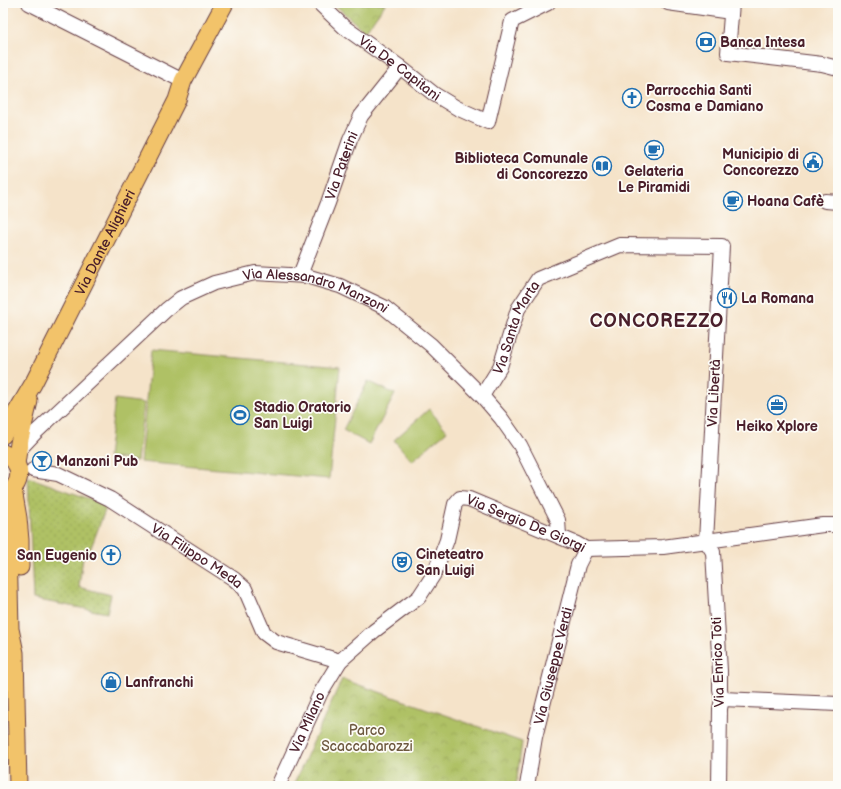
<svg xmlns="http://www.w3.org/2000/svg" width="841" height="789" viewBox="0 0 841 789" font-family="'Balsamiq Sans',sans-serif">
<defs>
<pattern id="grass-dots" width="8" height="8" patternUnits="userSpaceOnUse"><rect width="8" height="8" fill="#afc165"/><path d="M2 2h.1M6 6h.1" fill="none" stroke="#98a558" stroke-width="1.8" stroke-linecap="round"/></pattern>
<pattern id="park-crowns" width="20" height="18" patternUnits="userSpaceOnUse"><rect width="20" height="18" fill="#afc165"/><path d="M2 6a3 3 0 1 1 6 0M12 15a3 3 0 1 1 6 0" fill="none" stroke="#98a558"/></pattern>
</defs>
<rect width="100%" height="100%" fill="#fdfcf7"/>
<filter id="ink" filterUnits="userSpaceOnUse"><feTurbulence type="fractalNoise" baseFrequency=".025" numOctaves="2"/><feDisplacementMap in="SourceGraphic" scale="8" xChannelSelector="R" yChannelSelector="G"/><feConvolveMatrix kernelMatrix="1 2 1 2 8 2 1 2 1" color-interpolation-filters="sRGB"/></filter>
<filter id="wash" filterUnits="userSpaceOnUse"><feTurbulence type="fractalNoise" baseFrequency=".012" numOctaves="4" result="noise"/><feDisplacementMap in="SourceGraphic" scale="16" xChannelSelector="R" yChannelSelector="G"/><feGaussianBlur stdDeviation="0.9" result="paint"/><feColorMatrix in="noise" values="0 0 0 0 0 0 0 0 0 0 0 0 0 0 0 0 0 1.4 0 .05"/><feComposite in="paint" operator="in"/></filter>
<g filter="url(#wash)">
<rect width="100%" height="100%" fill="#f5e3c9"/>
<path fill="url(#grass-dots)" stroke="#7c7048" d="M28 477 107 505 89 553 83 557 79 587 111 595 107 613 33 599Z"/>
<g fill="url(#park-crowns)" stroke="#7c7048">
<path d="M333 3H386L365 32Z"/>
<path d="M342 679 522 742 516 786H293Z"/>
</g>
<g fill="#afc165" stroke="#7c7048">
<path d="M151 350 340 367 329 479 140 462Z"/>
<path d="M368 381 395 394 369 444 343 430Z"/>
<path d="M115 399 144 403 137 461 108 457Z"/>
<path d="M429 409 447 431 412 461 394 440Z"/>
</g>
</g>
<g filter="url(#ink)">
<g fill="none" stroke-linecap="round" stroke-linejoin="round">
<g stroke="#643c43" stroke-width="16">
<g id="minor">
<path d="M29 3 183 81"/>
<path id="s1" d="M319 3 344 27 400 67 434 94 457 108 488 122 512 21 548 3"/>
<path d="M668 3 731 12"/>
<path d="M732 3 728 53 822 64 838 68"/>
<path d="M825 201 838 202"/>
<path id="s2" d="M300 275 328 203 350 140 361 116 400 67"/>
<path id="s3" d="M482 396 500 367 518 309 538 279 620 245 722 246 706 541"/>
<path id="s4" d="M17 452 35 433 166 310 181 298 214 283 255 273 306 276 340 286 384 307 431 345 482 396 501 418 520 445 558 520 559 536"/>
<path id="s5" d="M33 470 58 474 110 499 234 579 245 589 264 633 276 642 340 661"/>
<path d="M706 541 713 552 720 671V689L722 699 720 709 719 786"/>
<path d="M722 699 838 704"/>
<path id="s6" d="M278 786 321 692 340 661 374 631 419 597 434 574 447 540 455 504 460 498 469 499 577 544 586 549 663 547 823 525H838"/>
<path id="s7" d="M527 786 535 737 578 565 586 549"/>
</g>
</g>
<g stroke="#643c43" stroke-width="19">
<g id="major">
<path id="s8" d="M3 435 33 384 177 100 183 81 225 3"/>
<path d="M3 453C24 461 24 487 3 495"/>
<path d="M16 464 19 443 29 401"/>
<path d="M13 489 18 518 20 540V567"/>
<path d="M3 515 8 546 10 629 15 653 18 786"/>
</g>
</g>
<use href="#minor" stroke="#fff" stroke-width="14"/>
<use href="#major" stroke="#f2c36a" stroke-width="17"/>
</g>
</g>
<defs>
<g id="bank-ring" transform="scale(1)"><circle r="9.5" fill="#fdfcf7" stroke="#1f6fb2" stroke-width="1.5"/><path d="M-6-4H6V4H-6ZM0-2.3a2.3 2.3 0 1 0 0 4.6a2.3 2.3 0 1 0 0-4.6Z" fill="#1f6fb2"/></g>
<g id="church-ring" transform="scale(1)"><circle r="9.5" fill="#fdfcf7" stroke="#1f6fb2" stroke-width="1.5"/><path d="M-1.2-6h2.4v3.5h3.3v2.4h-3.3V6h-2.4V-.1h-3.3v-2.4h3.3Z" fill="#1f6fb2"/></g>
<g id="cafe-ring" transform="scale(1)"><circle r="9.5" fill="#fdfcf7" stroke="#1f6fb2" stroke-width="1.5"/><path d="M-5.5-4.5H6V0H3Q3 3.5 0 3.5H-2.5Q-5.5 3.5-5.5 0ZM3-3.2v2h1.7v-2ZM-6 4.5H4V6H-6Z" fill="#1f6fb2"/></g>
<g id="civic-ring" transform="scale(1)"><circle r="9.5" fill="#fdfcf7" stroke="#1f6fb2" stroke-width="1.5"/><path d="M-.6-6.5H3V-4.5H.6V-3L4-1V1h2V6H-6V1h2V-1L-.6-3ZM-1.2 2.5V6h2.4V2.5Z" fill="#1f6fb2"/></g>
<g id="library-ring" transform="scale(1)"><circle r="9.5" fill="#fdfcf7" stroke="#1f6fb2" stroke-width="1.5"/><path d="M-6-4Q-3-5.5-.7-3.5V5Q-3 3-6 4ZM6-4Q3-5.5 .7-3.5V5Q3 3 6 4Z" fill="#1f6fb2"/></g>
<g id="restaurant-ring" transform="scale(1)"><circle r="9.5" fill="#fdfcf7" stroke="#1f6fb2" stroke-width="1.5"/><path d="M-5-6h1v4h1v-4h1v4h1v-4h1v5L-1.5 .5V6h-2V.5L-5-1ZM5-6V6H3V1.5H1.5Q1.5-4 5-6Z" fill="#1f6fb2"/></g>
<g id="office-ring" transform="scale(1)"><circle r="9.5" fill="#fdfcf7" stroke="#1f6fb2" stroke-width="1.5"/><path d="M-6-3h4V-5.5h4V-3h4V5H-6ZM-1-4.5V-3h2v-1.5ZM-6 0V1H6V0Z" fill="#1f6fb2"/></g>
<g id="stadium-ring" transform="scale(1)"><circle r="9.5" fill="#fdfcf7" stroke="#1f6fb2" stroke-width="1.5"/><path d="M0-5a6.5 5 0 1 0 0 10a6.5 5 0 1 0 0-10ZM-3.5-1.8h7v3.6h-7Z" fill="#1f6fb2"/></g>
<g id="bar-ring" transform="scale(1)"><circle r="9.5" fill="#fdfcf7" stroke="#1f6fb2" stroke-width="1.5"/><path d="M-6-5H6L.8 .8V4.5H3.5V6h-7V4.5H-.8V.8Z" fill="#1f6fb2"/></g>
<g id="theatre-ring" transform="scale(1)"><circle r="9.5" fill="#fdfcf7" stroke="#1f6fb2" stroke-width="1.5"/><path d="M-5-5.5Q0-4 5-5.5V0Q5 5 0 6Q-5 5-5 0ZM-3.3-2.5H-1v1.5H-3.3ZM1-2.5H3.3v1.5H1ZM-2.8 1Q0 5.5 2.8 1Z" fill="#1f6fb2"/></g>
<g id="shop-ring" transform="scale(1)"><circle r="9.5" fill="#fdfcf7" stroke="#1f6fb2" stroke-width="1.5"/><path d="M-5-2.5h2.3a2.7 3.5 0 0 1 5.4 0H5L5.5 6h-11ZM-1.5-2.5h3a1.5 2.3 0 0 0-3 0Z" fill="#1f6fb2"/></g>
</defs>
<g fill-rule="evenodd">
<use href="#bank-ring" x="706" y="42"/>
<use href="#church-ring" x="632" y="98"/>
<use href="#cafe-ring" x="654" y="150"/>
<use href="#civic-ring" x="813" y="162"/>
<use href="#library-ring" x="602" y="166"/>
<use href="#cafe-ring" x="733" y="201"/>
<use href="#restaurant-ring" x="727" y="298"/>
<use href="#office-ring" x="777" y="405"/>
<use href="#stadium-ring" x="240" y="415"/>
<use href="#bar-ring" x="42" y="461"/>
<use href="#church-ring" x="111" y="555"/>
<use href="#theatre-ring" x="402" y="562"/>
<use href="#shop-ring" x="111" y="682"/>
</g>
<g text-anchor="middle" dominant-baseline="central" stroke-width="3.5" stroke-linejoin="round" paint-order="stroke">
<g font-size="14" font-weight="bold" fill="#4a1f2b" stroke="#fdfcf7" text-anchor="start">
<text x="720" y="42">Banca Intesa</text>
<text x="646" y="90">Parrocchia Santi<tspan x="646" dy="16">Cosma e Damiano</tspan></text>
<text x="799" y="154" text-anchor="end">Municipio di<tspan x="799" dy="16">Concorezzo</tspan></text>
<text x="588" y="158" text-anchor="end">Biblioteca Comunale<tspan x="588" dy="16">di Concorezzo</tspan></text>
<text x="654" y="171" text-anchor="middle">Gelateria<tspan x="654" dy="16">Le Piramidi</tspan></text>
<text x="747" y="201">Hoana Cafè</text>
<text x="741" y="298">La Romana</text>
<text x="254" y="407">Stadio Oratorio<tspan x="254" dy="16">San Luigi</tspan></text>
<text x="777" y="426" text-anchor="middle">Heiko Xplore</text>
<text x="56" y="461">Manzoni Pub</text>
<text x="416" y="554">Cineteatro<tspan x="416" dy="16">San Luigi</tspan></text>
<text x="97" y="555" text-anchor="end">San Eugenio</text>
<text x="125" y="682">Lanfranchi</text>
</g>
<g font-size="14" fill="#4a1f2b" stroke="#fdfcf7">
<text stroke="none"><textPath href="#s1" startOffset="104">Via De Capitani</textPath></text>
<text stroke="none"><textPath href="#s2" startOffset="117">Via Paterini</textPath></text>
<text stroke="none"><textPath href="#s8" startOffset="218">Via Dante Alighieri</textPath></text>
<text stroke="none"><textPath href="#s4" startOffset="367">Via Alessandro Manzoni</textPath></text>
<text stroke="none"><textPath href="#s3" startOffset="77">Via Santa Marta</textPath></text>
<text transform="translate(714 393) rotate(-87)">Via Libertà</text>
<text stroke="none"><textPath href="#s6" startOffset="421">Via Sergio De Giorgi</textPath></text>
<text stroke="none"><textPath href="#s5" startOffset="187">Via Filippo Meda</textPath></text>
<text transform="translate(718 662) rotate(-92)">Via Enrico Toti</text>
<text stroke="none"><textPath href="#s7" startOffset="123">Via Giuseppe Verdi</textPath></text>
<text stroke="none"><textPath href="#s6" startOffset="70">Via Milano</textPath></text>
</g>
<g font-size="14" fill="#6d583f" stroke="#fdfcf7">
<text x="367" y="730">Parco<tspan x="367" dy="16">Scaccabarozzi</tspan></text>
</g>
<g font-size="18" font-weight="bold" letter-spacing="1" fill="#4a1f2b" stroke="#fdfcf7">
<text x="657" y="321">CONCOREZZO</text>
</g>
</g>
<rect width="841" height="789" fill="none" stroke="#fdfcf7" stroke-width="16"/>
</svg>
